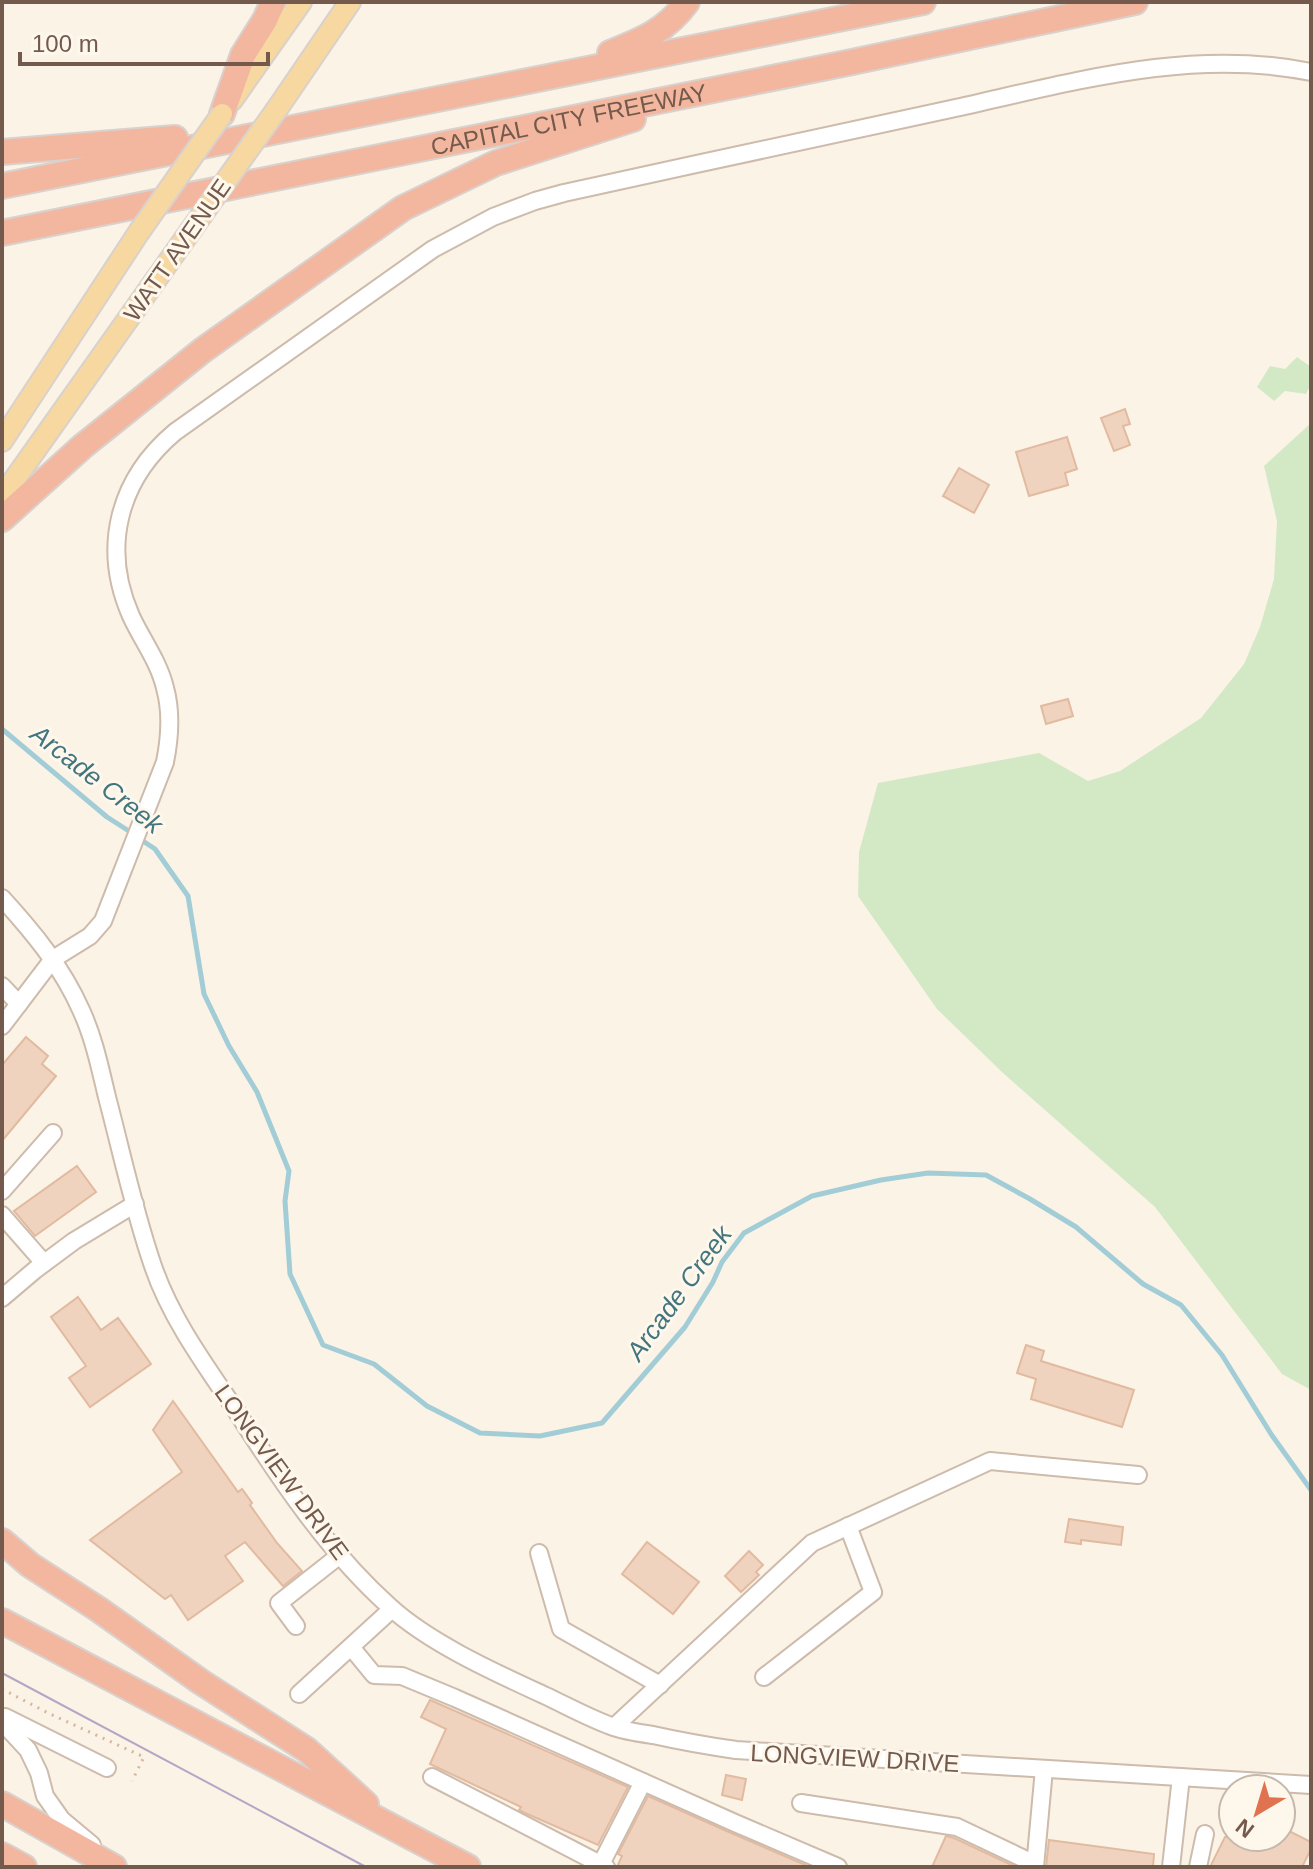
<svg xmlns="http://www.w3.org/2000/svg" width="1313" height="1869" viewBox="0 0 1313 1869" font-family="Arial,sans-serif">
<rect width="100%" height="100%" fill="#fbf3e6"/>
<g fill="#d3e9c5">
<path d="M1297 357 1311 367V384L1306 394 1285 391 1274 401 1257 387 1270 366 1285 369Z"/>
<path d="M1311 423V1390L1282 1374 1155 1207 1003 1073 937 1009 858 896 859 852 878 783 1039 753 1088 781 1120 771 1201 718 1244 664 1260 627 1274 579 1277 521 1264 466Z"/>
</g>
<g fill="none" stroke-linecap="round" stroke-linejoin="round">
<g stroke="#a2cdd6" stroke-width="5">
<path d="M2 729 107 817 132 833"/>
<path d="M140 839 155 849 188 896 204 994 229 1046 257 1092 289 1171 285 1201 290 1274 323 1345 374 1364 427 1406 480 1433 540 1436 602 1423 685 1327 713 1282 722 1262 744 1233 812 1196 881 1180 928 1173 986 1175 1030 1199 1076 1227 1143 1284 1181 1305 1222 1355 1271 1434 1311 1490"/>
</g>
</g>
<g fill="#f0d3bf" stroke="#e2baa0" stroke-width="2">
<path d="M1125 409 1130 424 1123 426 1130 445 1114 451 1101 418Z"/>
<path d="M1067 437 1077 469 1065 473 1068 485 1029 496 1016 452Z"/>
<path d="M959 468 989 485 974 513 943 496Z"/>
<path d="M1068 699 1073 716 1046 724 1041 706Z"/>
<path d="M26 1037 48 1056 42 1064 56 1076 2 1141V1065Z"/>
<path d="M77 1166 96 1192 35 1236 14 1211Z"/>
<path d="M78 1297 101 1330 118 1318 151 1364 90 1407 69 1378 86 1366 51 1317Z"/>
<path d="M1026 1345 1044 1351 1041 1361 1134 1390 1122 1427 1031 1399 1036 1379 1017 1373Z"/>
<path d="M173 1401 238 1492 242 1489 252 1503 250 1505 277 1543 302 1571 283 1586 245 1542 225 1556 243 1581 188 1620 171 1595 165 1599 90 1540 182 1472 153 1430Z"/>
<path d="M1069 1519 1123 1527 1121 1545 1081 1540V1544L1065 1542Z"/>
<path d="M647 1542 699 1582 673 1614 622 1574Z"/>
<path d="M749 1551 763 1565 756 1572 759 1575 741 1592 725 1576Z"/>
<path d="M430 1700 628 1787 598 1845 525 1813 519 1810 521 1807 430 1764 446 1729 421 1717Z"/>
<path d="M726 1775 746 1779 742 1800 722 1795Z"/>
<path d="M648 1796 731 1833 810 1867H617L622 1856 618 1854Z"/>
<path d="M1281 1827 1311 1842V1849L1302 1867H1210L1225 1837H1281Z"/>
<path d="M946 1836 954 1838 1016 1867H932Z"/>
<path d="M1049 1840 1154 1854 1153 1867H1046Z"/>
</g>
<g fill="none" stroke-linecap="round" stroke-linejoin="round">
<g stroke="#cdbbac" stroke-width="20">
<g id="minor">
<path d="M2 898C33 932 62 967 81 1010 94 1038 100 1068 107 1097 122 1154 134 1211 153 1266 171 1319 206 1366 237 1412 281 1481 328 1551 389 1606 429 1643 496 1673 546 1696 567 1706 589 1718 611 1726 624 1731 639 1733 653 1735 680 1741 708 1746 736 1750L1311 1785"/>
<path d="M2 986 19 1004"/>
<path d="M2 1026 53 959 90 936 103 921 165 762C170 737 172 713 165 688 159 662 142 640 131 616 101 548 118 480 175 432L433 249 493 217 535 201 564 193C693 165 822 136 951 109 1070 83 1189 47 1311 72"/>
<path d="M2 1191 53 1133"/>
<path d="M2 1215 44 1263"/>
<path d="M2 1298 35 1270 74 1241 135 1204"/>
<path d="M539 1553 561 1629 660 1685"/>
<path d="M296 1626 279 1603 340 1555"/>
<path d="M351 1647 374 1675 402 1676 455 1698 735 1823 838 1867"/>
<path d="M764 1677 873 1592 848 1526"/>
<path d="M299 1694 392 1609"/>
<path d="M5 1717 107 1768"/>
<path d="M2 1722 28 1750 39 1773 45 1796 62 1820 92 1845"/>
<path d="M614 1727 812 1543 990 1461 1138 1475"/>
<path d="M432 1777 606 1867"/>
<path d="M801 1803 957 1827 1035 1864"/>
<path d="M601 1864 643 1782"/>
<path d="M1035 1867 1044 1769"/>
<path d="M1171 1867 1181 1777"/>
<path d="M1198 1867 1205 1834"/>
</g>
</g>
<g stroke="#d8d1cd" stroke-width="24">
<g id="major">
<path d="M232 100 301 2"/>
<path d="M277 109 350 2"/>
<path d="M2 441 139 232"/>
<path d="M2 497 201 216"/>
</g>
</g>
<g stroke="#d8d1cd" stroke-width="28">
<g id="highway">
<path d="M610 53C642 40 666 31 687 2"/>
<path d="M222 114 243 55 265 20 273 2"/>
<path d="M2 152 175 138"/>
<path d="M2 186 923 2"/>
<path id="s1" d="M2 233 852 62 1135 2"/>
<path d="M2 519 83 446 203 350 403 208 496 163 633 119"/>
<path d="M2 1541 30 1565 98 1609 201 1682 307 1750 366 1804"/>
<path d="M2 1621 468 1867"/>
<path d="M2 1804 114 1867"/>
<path d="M2 1855 24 1867"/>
</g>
</g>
<path stroke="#d5b6a2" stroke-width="3" stroke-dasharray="2 6" stroke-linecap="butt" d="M2 1689 48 1713 144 1757 132 1781"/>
<use href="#minor" stroke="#fff" stroke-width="16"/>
<use href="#major" stroke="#f7d8a1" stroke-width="20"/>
<use href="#highway" stroke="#f3b69f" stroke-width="24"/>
<path stroke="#b6a5c5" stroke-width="2" d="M2 1673 366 1867"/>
<g stroke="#d8d1cd" stroke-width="24" stroke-linecap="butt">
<g id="major-bridge">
<path d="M201 216 277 109"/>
<path d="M139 232 222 114"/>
</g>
</g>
<use href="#major-bridge" stroke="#f7d8a1" stroke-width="20"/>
</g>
<g text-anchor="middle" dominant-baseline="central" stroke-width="6" stroke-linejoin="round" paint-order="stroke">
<g font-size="24" fill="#745a4c" stroke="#fef7ec">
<text stroke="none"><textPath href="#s1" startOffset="578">CAPITAL CITY FREEWAY</textPath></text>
<text transform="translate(177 250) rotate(-55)">WATT AVENUE</text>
<text transform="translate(282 1472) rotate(54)">LONGVIEW DRIVE</text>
<text transform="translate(855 1758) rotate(3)">LONGVIEW DRIVE</text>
</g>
<g font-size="26" font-style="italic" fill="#43757f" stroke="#fef7ec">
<text transform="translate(97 779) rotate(38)">Arcade Creek</text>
<text transform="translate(679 1293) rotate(-54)">Arcade Creek</text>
</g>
</g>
<rect width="1313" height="1869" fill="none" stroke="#745a4c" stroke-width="8"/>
<g transform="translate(1257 1813) rotate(218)"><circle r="38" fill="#fef7ec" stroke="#c7b8ac" stroke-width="2"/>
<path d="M0-6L14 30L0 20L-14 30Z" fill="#e07250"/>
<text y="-12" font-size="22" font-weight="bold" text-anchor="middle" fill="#745a4c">N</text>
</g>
<path d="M20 52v12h248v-12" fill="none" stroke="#745a4c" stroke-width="4"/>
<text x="32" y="52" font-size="24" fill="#745a4c" stroke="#fef7ec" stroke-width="6" paint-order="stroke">100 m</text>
</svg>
